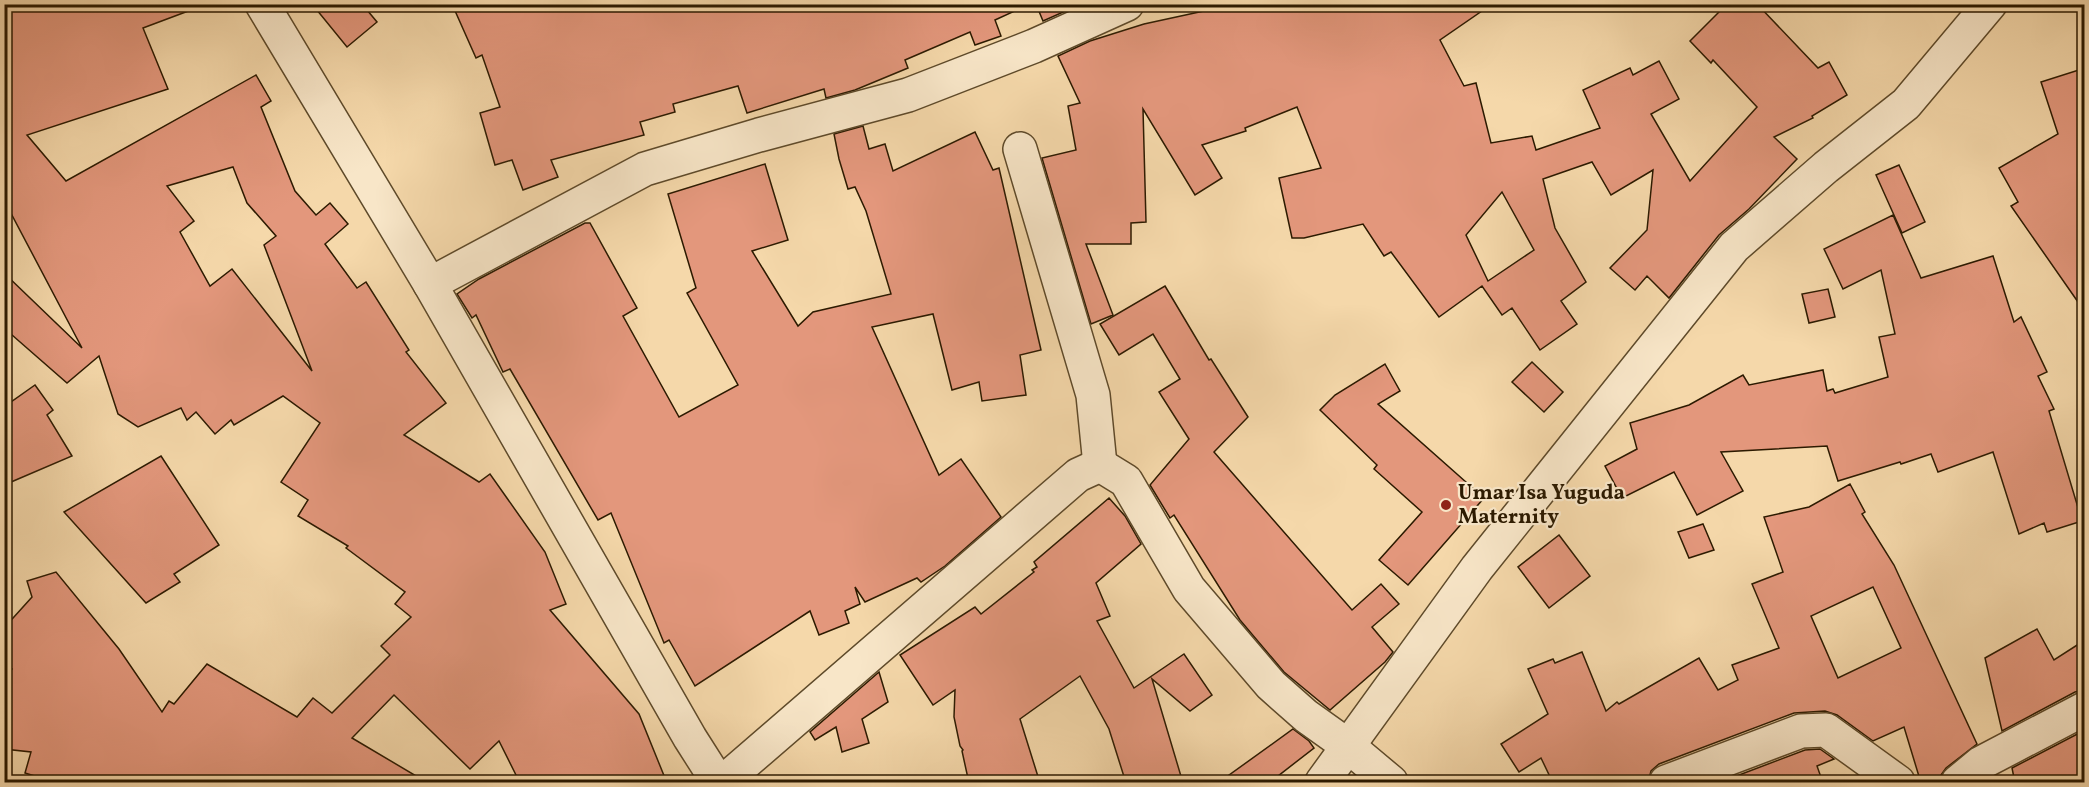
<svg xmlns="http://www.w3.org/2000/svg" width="2089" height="787" viewBox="0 0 2089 787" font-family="Vollkorn,serif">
<rect width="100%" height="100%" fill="#f5d8aa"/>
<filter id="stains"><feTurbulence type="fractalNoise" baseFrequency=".00333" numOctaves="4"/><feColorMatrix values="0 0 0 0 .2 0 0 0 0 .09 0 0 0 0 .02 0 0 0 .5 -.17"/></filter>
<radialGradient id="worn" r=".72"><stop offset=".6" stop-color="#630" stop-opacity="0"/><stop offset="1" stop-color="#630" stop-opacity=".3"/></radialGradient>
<g fill="#e3977c" stroke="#2c1a00" stroke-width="1.5" fill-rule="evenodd">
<path d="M4 4H198L199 7 143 28 168 89 27 135 66 181 256 75 271 101 261 107 295 191 316 215 330 203 348 224 325 244 357 288 366 282 409 350 406 352 446 403 404 435 479 482 490 474 545 552 566 604 550 610 639 714 667 783H520L499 741 470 769 394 695 352 738 428 783H57L25 773 31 752 4 749V684L12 669 4 662V628L32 597 27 581 56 572 119 649 162 712 169 701 174 704 207 664 297 717 313 698 332 713 390 655 381 646 411 617 395 604 405 592 346 548 348 546 298 516 308 500 281 482 320 423 283 396 234 425 231 420 215 434 196 412 187 420 181 408 138 427 118 414 99 356 67 383 4 328V273L82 348 4 200ZM233 167 247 203 276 236 264 245 312 371 232 269 210 286 180 232 194 221 167 186Z"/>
<path d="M312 4H362L377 22 347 47Z"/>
<path d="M452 4H1030L995 20 1001 36 975 45 970 32 905 60 908 68 855 90 826 98 824 89 747 113 738 86 673 104 675 112 640 122 644 135 551 160 558 177 523 190 512 160 495 165 480 113 500 107 482 55 476 58Z"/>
<path d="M1036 4H1076L1077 6 1043 21Z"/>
<path d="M1236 4H1492L1440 40 1464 86 1476 83 1491 143 1532 136 1536 150 1600 128 1583 90 1630 68 1633 75 1659 61 1679 99 1651 114 1690 181 1757 107 1713 60 1711 63 1690 41 1727 4H1757L1818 68 1829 62 1847 95 1812 116 1813 118 1774 137 1797 159 1749 209 1719 235 1669 298 1647 276 1635 290 1610 268 1647 230 1653 170 1611 195 1592 162 1543 179 1555 228 1586 282 1561 301 1577 324 1540 350 1512 308 1502 315 1482 286 1439 317 1391 252 1384 256 1363 224 1304 238H1292L1279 178 1321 168 1297 107 1245 128 1246 131 1202 145 1222 178 1195 195 1143 109 1146 222 1131 223V244H1086L1113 315 1091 324 1042 158 1076 150 1068 106 1080 103 1058 56 1090 41 1144 24ZM1502 192 1534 250 1488 281 1466 235Z"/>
<path d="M2085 68V312L2011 206 2018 202 1999 168 2058 134 2041 82Z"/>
<path d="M863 126 869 149 885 144 893 171 975 132 993 170 999 168 1041 350 1020 355 1026 395 982 401 979 382 952 390 933 314 872 327 939 475 961 459 1001 517 945 566 921 582 917 578 865 602 855 587 860 604 845 611 849 623 819 635 810 611 695 686 669 640 664 643 611 513 598 520 510 369 503 372 476 315 472 318 457 294 479 279 585 223H590L637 308 623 316 679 417 738 385 687 293 696 288 668 194 765 164 788 240 752 251 798 326 813 312 891 294 866 211 855 187 848 189 839 159 834 134Z"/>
<path d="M1899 165 1925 222 1902 233 1876 175Z"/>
<path d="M1893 215 1921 278 1993 256 2014 322 2021 317 2047 372 2038 376 2054 409 2049 411 2082 521 2047 532 2044 523 2019 534 1993 452 1938 472 1931 454 1901 464 1900 462 1838 481 1827 446 1721 452 1743 491 1697 515 1674 472 1622 498 1605 466 1637 449 1630 423 1689 405 1743 375 1749 385 1823 370 1827 391 1833 389 1835 393 1888 377 1879 337 1895 334 1881 270 1843 289 1824 249Z"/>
<path d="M1165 286 1209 360 1211 359 1248 417 1214 452 1352 610 1381 584 1399 604 1372 627 1393 652 1385 662 1330 710 1284 672 1240 620 1174 515 1170 518 1150 485 1189 439 1159 392 1180 379 1153 334 1119 355 1100 324Z"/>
<path d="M1828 289 1835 317 1809 323 1802 294Z"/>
<path d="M1532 362 1563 392 1544 412 1512 382Z"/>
<path d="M1385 364 1400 391 1378 404 1484 498 1408 585 1379 560 1422 512 1374 469 1377 465 1320 410 1335 395Z"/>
<path d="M35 385 53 410 47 415 72 456 4 485V407Z"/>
<path d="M161 456 219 545 174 574 180 582 146 603 64 512Z"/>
<path d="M1850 484 1865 512 1862 514 1894 565 1977 744 1946 768 1941 775 1940 783H1921L1904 727 1873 741 1837 715 1825 711 1794 713 1659 764 1651 771 1648 783H1553L1541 758 1519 772 1501 744 1548 714 1528 669 1553 659 1555 663 1582 652 1606 711 1617 702 1619 704 1699 658 1718 690 1738 680 1732 665 1779 648 1752 584 1783 572 1764 517 1809 507ZM1873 587 1901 648 1838 678 1811 616Z"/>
<path d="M1109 498 1125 516 1141 544 1096 583 1110 616 1097 621 1134 688 1184 654 1212 695 1190 711 1152 679 1183 783H1126L1109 729 1080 676 1020 719 1040 783H969L962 751 963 750 960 746 954 717 955 690 933 705 900 655 975 607 981 614 1034 572 1032 570 1037 567 1034 562Z"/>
<path d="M1703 524 1714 550 1689 558 1678 532Z"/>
<path d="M1559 535 1590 576 1549 608 1518 567Z"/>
<path d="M2037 629 2054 660 2085 640V690L2075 692 2002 731 1985 658Z"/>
<path d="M879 672 888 702 862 719 869 743 842 752 836 727 815 740 810 732Z"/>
<path d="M1293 729 1309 741 1314 748 1269 783H1218Z"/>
<path d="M2085 730V783H2015L2012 768Z"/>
<path d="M1820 749 1834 759 1817 766 1823 783H1718L1805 750Z"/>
</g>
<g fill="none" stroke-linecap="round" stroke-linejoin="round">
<g stroke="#5e4a2a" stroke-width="36">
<g id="street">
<path d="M262 4 430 284 690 738 718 782"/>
<path d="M1020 149 1093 395 1100 465"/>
<path d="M430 284 645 169 759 135 908 95 1034 46 1127 4"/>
<path d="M723 782 1078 475 1100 465 1126 481 1189 589 1271 685 1306 716 1348 746 1391 782"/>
<path d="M1322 782 1477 568 1734 247 1826 167 1906 104 1990 4"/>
<path d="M1666 782 1801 731 1826 730 1898 782"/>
<path d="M1958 782 1981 763 2084 709"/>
</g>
</g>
<use href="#street" stroke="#f8e6c8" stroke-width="33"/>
</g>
<circle fill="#8f2418" stroke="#f8e6c8" stroke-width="2" cx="1446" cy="505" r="6"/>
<g text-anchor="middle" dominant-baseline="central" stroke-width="4.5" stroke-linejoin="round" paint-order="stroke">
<g font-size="21" font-weight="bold" fill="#2c1a00" stroke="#f8e6c8" text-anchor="start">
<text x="1458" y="493">Umar Isa Yuguda<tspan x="1458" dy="24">Maternity</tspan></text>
</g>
</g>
<rect width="2089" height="787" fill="none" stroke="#f5d8aa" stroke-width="24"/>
<rect x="6" y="6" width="2077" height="775" fill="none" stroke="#2c1a00" stroke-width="3"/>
<rect x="12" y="12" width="2065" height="763" fill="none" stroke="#2c1a00" stroke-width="1.5"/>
<rect width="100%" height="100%" filter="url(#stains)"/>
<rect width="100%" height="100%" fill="url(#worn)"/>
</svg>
